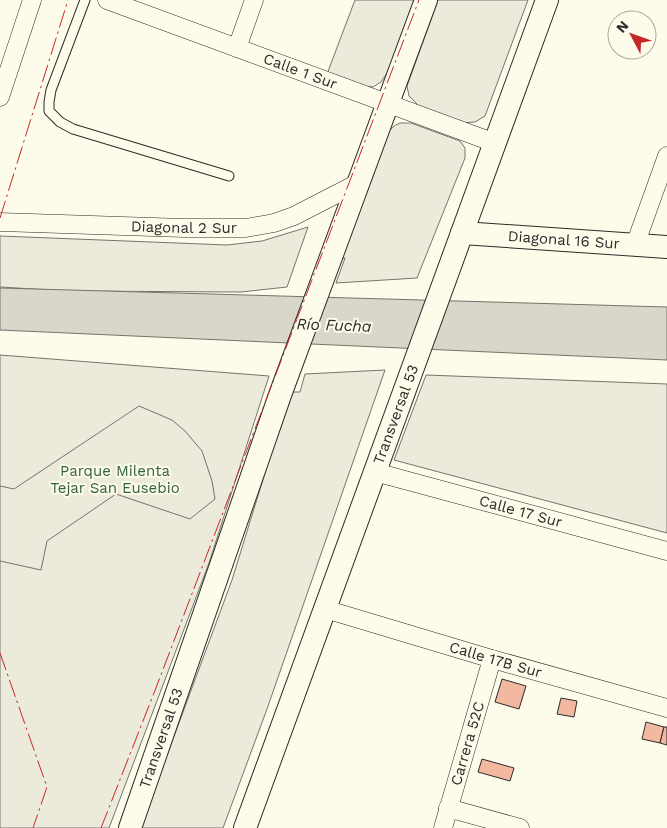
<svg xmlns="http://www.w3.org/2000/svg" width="667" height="828" viewBox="0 0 667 828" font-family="'Work Sans',sans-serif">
<rect width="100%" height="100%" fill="#fdfbea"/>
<g fill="#ecebdb" stroke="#74746e">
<path d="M355 0H416L390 69 381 82 373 87 364 86 327 74Z"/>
<path d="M438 0H528L485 116 475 122 460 123 419 106 409 96 407 86Z"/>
<path d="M400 123H411L460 141 465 148V158L417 278 336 283 345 258 336 259 389 131 394 126Z"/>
<path d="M308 227 287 287 241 292 69 291 0 287V236L227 245 262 241Z"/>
<path d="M0 355 269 376 209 563 109 828H0Z"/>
<path d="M385 370 267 709 223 828H140L232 580 290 392H300L305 374Z"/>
<path d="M426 375 667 384V533L394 460Z"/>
</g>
<path fill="#eceadb" stroke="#74746e" d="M139 406 172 420 185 431 202 451 212 481 215 499 190 519 116 494 47 541 41 570 0 561V486L14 489Z"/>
<path fill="#d8d7c9" stroke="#74746e" d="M0 288 667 307V360L0 330Z"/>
<g fill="#f2b8a0" stroke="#2b2b2b">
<path d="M502 679 526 686 519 709 495 702Z"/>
<path d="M561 698 577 701 574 717 557 714Z"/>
<path d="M646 722 664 727 660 743 642 739Z"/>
<path d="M664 727H667V745L660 743Z"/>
<path d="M482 759 514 768 510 781 478 772Z"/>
</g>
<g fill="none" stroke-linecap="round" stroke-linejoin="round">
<g stroke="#2b2b2b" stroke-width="11">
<path id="service" d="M85 0 51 90 49 102V111L60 122 73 129 229 176"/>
</g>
<g stroke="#2b2b2b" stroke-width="19">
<g id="minor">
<path id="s1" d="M107 0 495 143"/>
<path d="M237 48 254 0"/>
<path d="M0 97 32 0"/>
<path id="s2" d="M0 222 184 228H246L274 223 294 216 358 183"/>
<path d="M635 245 667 156"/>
<path id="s3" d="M375 472 667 551"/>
<path id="s4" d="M325 609 492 659 667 708"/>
<path d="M448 808 520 828"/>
<path id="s5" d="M443 828 492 659"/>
</g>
</g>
<g stroke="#2b2b2b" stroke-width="24">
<g id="tertiary">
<path id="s6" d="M462 233 667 247"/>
<path id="s7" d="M130 828 280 395 426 0"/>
<path id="s8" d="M245 828 547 0"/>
</g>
</g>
<use href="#service" stroke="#fdfbea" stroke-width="9"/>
<use href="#minor" stroke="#fdfbea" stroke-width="18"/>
<use href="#tertiary" stroke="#fdfbea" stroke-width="22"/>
<g stroke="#c62828" stroke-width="1" stroke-dasharray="18 4 2.5 4" stroke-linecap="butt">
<path d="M0 218 68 0"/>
<path d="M0 653 47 787 33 828"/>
<path d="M101 828 154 693 419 0"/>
</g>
</g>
<g text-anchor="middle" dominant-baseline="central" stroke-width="4" stroke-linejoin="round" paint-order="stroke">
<g font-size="15" fill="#2b2b2b" stroke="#fdfbea">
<text stroke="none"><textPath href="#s1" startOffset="206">Calle 1 Sur</textPath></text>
<text stroke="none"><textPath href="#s2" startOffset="184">Diagonal 2 Sur</textPath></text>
<text stroke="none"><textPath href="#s6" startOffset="102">Diagonal 16 Sur</textPath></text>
<text stroke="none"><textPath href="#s8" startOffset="440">Transversal 53</textPath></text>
<text stroke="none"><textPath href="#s3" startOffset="151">Calle 17 Sur</textPath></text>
<text stroke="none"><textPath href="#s4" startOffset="178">Calle 17B Sur</textPath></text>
<text stroke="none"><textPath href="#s7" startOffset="95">Transversal 53</textPath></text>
<text stroke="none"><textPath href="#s5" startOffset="88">Carrera 52C</textPath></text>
</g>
<g font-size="15" fill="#34623c" stroke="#fdfbea">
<text x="115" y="471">Parque Milenta<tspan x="115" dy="17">Tejar San Eusebio</tspan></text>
</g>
<g font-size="16" font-style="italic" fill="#2b2b2b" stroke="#fdfbea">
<text transform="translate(334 325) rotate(2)">Río Fucha</text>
</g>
</g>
<g transform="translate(632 35) rotate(311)"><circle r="24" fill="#fdfbea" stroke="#a9a89e"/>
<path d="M0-4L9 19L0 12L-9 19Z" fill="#c62828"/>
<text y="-8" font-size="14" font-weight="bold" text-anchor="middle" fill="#2b2b2b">N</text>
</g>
</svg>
